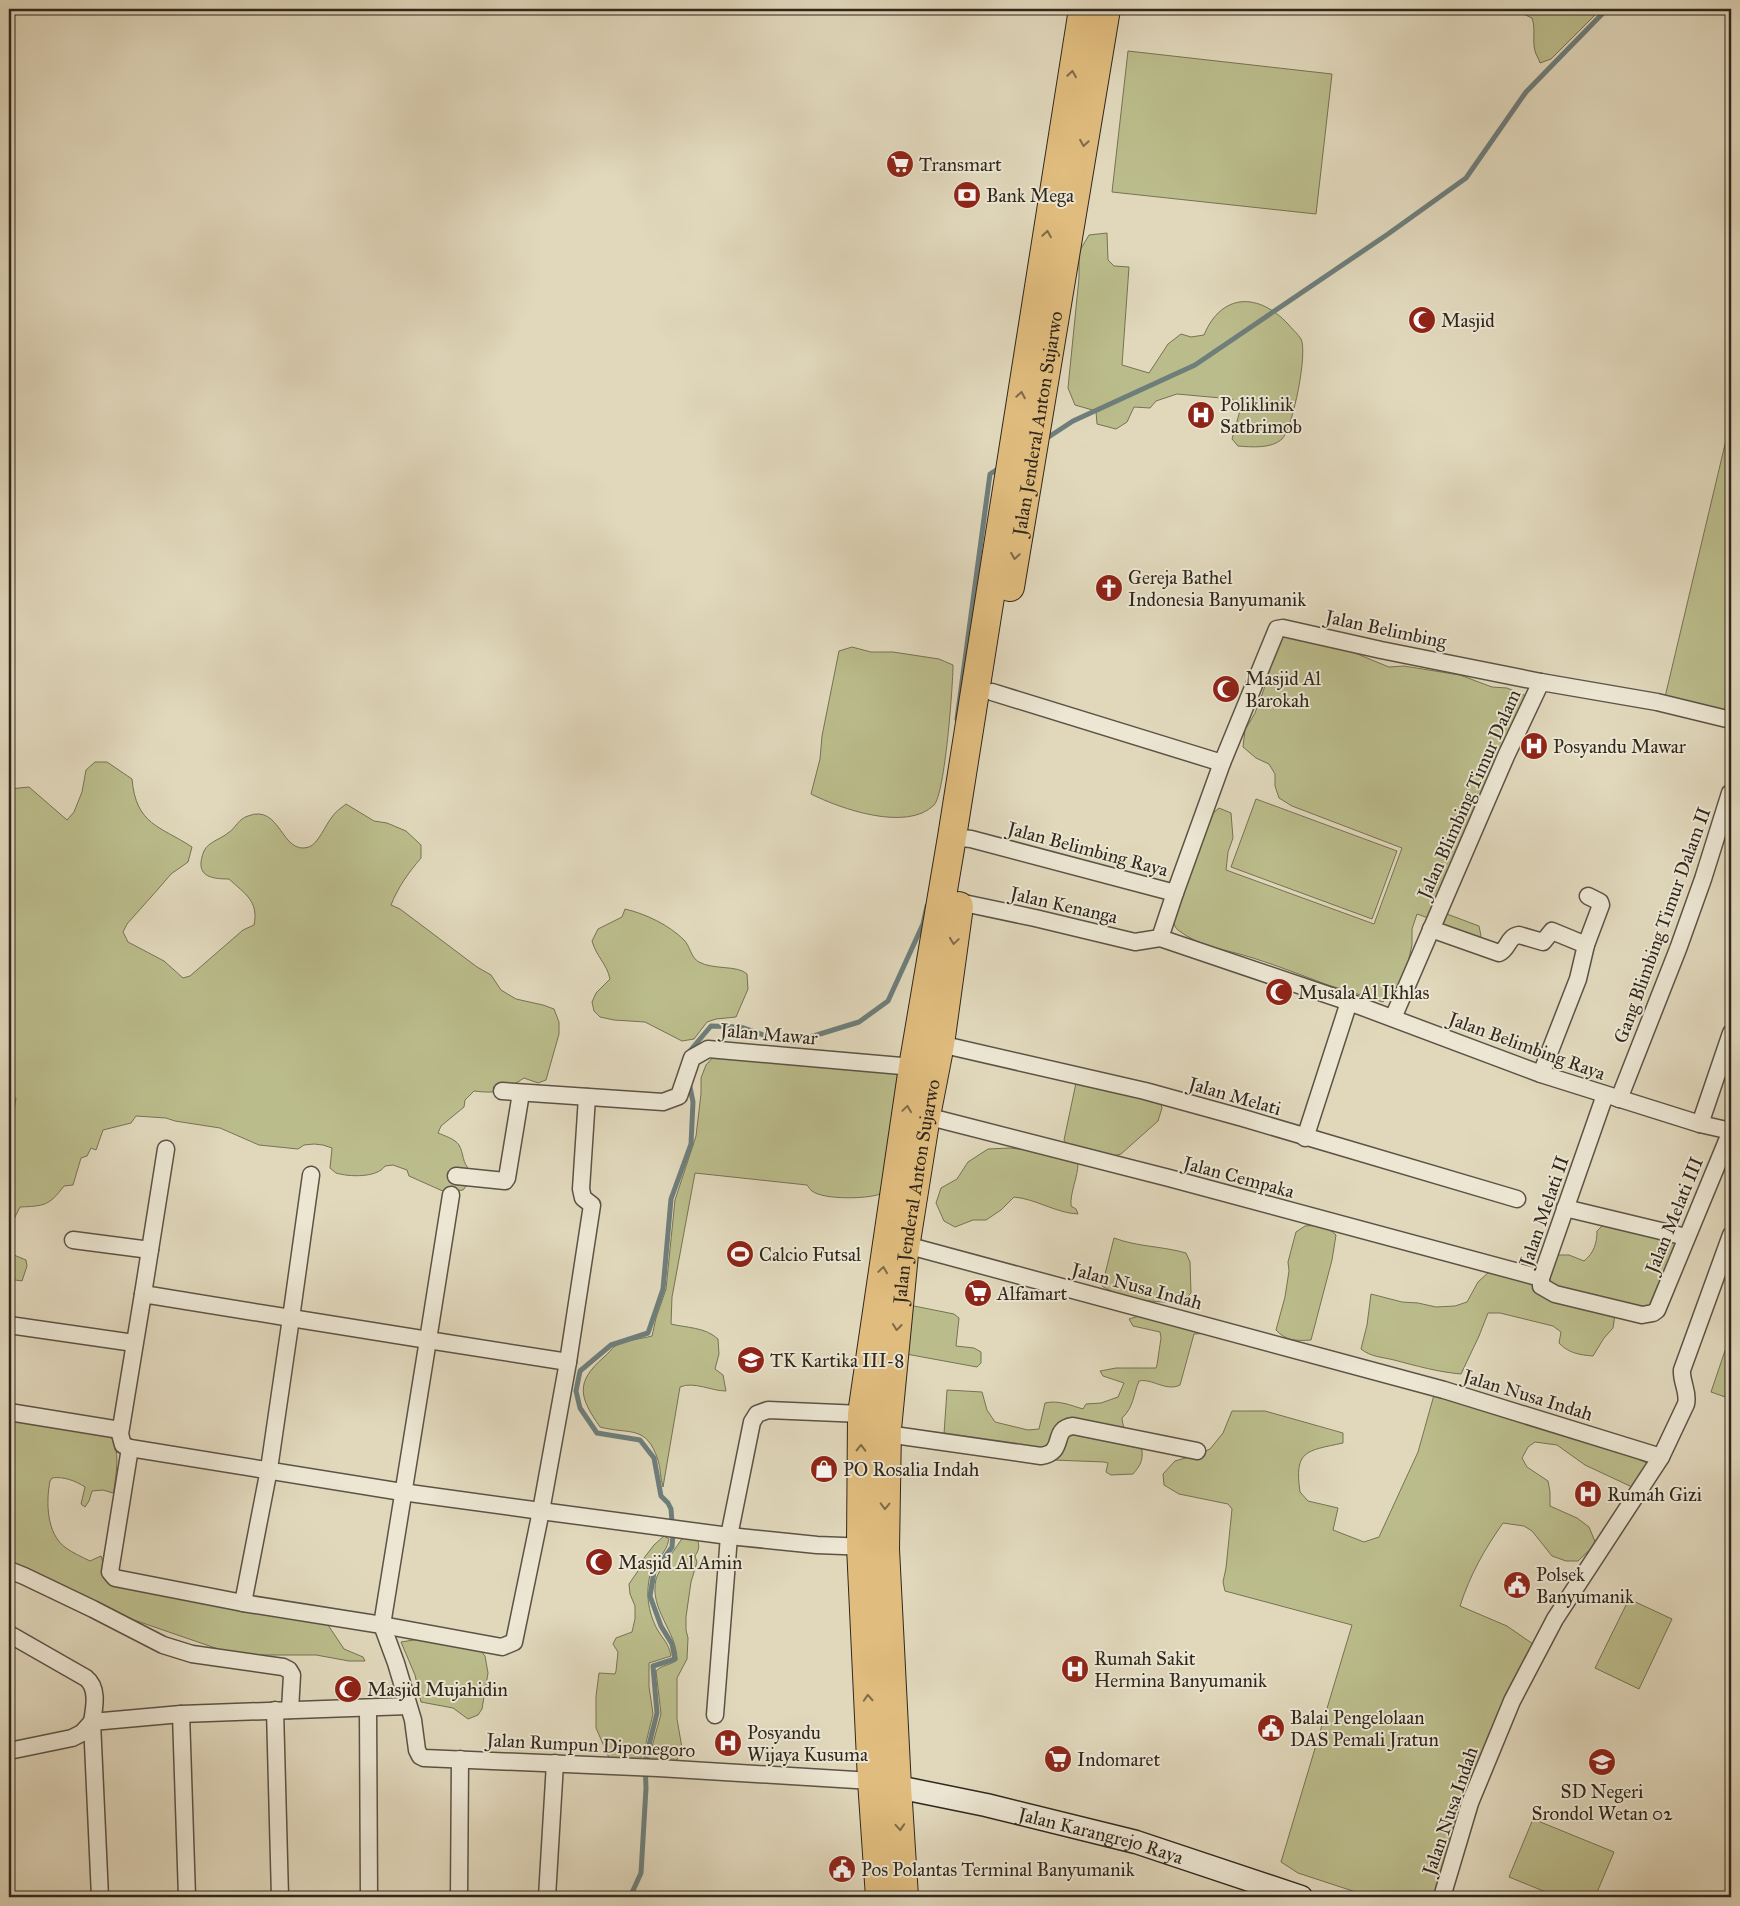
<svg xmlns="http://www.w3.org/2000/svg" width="1740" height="1906" viewBox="0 0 1740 1906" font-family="'IM FELL Great Primer',serif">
<rect width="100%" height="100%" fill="#e1d8bc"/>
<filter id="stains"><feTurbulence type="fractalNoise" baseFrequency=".004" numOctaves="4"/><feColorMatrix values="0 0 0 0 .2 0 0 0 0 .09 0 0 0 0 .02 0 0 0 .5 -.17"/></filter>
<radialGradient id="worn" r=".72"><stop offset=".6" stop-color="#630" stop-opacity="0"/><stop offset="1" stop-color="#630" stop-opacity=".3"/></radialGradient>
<g fill="#bbbc8b" stroke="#767254">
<path d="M1519 9H1601L1551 59 1540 63C1539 59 1536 55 1535 51 1532 40 1536 29 1532 18L1519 12Z"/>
<path d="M1128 51 1332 74 1316 214 1112 192Z"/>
<path d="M1107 233 1108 260 1114 266 1129 267 1122 365 1149 373 1168 344 1181 334 1191 337 1204 335C1222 292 1259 293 1288 324 1292 329 1298 334 1301 339 1308 352 1293 428 1282 439 1272 449 1250 447 1238 446L1232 439 1241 407 1232 399 1177 394 1156 401 1150 408 1134 407 1127 422 1116 429 1097 424 1096 411 1075 405 1068 388 1079 278V252L1089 235Z"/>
<path d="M1731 419V712L1665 697Z"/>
<path d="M1281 631 1345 649 1389 667 1404 666 1460 675 1492 687 1507 688 1526 696 1458 877 1447 914 1479 926 1481 936 1476 946 1434 920 1417 914 1412 929V945L1404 980 1383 1002C1365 996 1346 991 1328 985 1303 976 1279 966 1253 958 1229 950 1199 947 1178 930 1175 928 1174 924 1173 920L1206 828 1212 814 1219 808 1231 813 1233 838 1228 852 1226 870 1374 924 1402 848 1292 806 1279 798 1275 786V774L1269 764 1256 758 1243 747 1245 730 1255 713 1264 689Z"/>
<path d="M852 647 871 652H893L939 659 953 665C953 685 945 794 934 805 907 832 841 809 811 794L820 759 822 736 839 651Z"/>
<path d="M95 762H107L132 779C136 825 160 826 192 847L188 862 171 874 159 888 127 924 123 932 128 942 164 961 183 978 190 976 243 930 254 925C259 901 245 894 229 879 210 879 194 876 204 851 208 842 221 839 228 833 236 828 238 819 248 816 281 803 281 856 309 847 318 844 326 824 332 817 335 812 341 808 346 804L374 821 387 823 406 831 421 845V858C409 872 398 887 391 905L400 909 477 967 491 975 501 990 516 999 543 1005 554 1009 559 1022V1034L546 1080 538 1083 524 1078C504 1091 498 1094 474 1091L465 1100 464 1107 441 1126 438 1133C445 1136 455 1139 459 1145 464 1154 462 1163 470 1170L468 1184 463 1190 445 1192 409 1176 407 1170 393 1165 385 1166C377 1178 349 1177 336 1173L330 1168 332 1148 323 1145 314 1144 304 1145 298 1149 259 1145 220 1128 175 1121 166 1118 136 1116 131 1123 103 1130 96 1150 91 1148 87 1156 81 1158 73 1185 64 1186C49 1206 44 1206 20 1207L13 1221 9 1244V1142L16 1098 9 1095V789L29 787 67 820 74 812 82 792 86 770Z"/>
<path d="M1256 799 1397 851 1372 919 1231 867Z"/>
<path d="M625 909C646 914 669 925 684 940 690 946 691 958 699 962 713 970 738 965 747 974L748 989 736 1017 716 1019 707 1022 694 1039 682 1041 645 1022 614 1020 600 1017 594 1011 592 1002 596 993 610 979C607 964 596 956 592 941L598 929 622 917Z"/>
<path d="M716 1054 896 1072 901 1077 893 1167 880 1194C868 1199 823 1200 812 1191 810 1190 809 1187 807 1185L695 1173 672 1297 671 1324C687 1328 705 1327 718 1339L719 1354 715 1369 723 1375 726 1391C711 1391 694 1381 680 1387L663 1487C660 1478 661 1469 658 1460 646 1424 630 1435 600 1427 580 1398 574 1383 604 1357 608 1354 611 1349 615 1346 625 1340 641 1339 652 1336L656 1318 666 1289 675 1200 696 1136 701 1094V1078L706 1065Z"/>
<path d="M1076 1083 1160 1101 1162 1108 1158 1121 1121 1154 1109 1157 1070 1149 1064 1140Z"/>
<path d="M1010 1148 1034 1151 1078 1163C1078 1177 1070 1192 1071 1206L1076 1209 1078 1214C1056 1213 1036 1199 1014 1197L1001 1210 986 1220H973L955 1227 944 1221 936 1203 941 1188 957 1179 968 1162 988 1149Z"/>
<path d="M1604 1224 1661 1235 1678 1245 1658 1312 1615 1314 1613 1328 1604 1338 1593 1356C1580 1355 1568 1353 1559 1343L1561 1332 1553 1326 1500 1313H1488L1479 1336 1461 1374C1438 1372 1417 1366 1394 1360 1382 1357 1371 1357 1361 1349L1367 1325 1371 1294 1402 1302 1418 1303 1436 1307 1455 1306 1467 1302 1478 1282 1490 1271 1544 1286C1551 1277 1553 1266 1557 1255H1569L1584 1261C1594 1253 1597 1243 1597 1231Z"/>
<path d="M1305 1226C1317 1225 1327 1226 1336 1235L1332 1260 1311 1340C1296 1341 1286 1341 1276 1330L1285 1297 1289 1271 1288 1262 1296 1232Z"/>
<path d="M1114 1238C1138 1247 1162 1246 1186 1253L1190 1262 1191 1293 1182 1302C1156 1303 1124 1300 1102 1286Z"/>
<path d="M9 1253 26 1260 27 1266 22 1281 9 1279Z"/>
<path d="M914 1306 954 1314 959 1318 956 1346 974 1348 981 1352V1363L977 1367 906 1354 912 1307Z"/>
<path d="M1139 1316 1210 1333 1194 1334 1180 1385C1166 1392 1152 1378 1139 1381 1133 1395 1134 1407 1122 1418 1123 1432 1130 1442 1142 1450 1143 1461 1140 1466 1133 1474L1111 1475 1106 1472 1108 1463 1104 1462 1053 1460 944 1434 947 1390 982 1392 987 1410 995 1422 1028 1430 1039 1429 1045 1403C1058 1400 1070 1405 1083 1409L1086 1404 1101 1403 1118 1397 1124 1383 1103 1376 1100 1371 1116 1368H1156L1157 1365 1161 1338 1160 1332 1133 1326 1129 1319Z"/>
<path d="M1731 1333V1399L1711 1392Z"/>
<path d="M1434 1395 1624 1453 1649 1464 1632 1487 1585 1465 1557 1445 1535 1442 1528 1447 1522 1458 1527 1467 1548 1481 1550 1492V1506L1577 1518 1589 1527 1596 1544 1578 1561H1566L1552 1556 1532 1531 1524 1526 1503 1523C1484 1550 1470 1575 1460 1606L1507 1626 1533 1644 1466 1800 1435 1897H1371L1298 1873 1281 1862 1352 1625 1225 1591 1223 1582 1226 1568 1232 1509 1228 1504 1179 1494 1164 1485 1163 1474 1175 1461 1196 1455 1210 1449 1223 1433 1232 1411H1265L1343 1433V1443C1306 1451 1294 1450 1300 1492L1308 1501 1338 1508 1333 1530 1364 1542 1379 1537 1418 1452Z"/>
<path d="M9 1411 110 1435C121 1450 116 1473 114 1490L113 1493 103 1490 92 1491 89 1501 85 1507 81 1504 85 1487C76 1481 63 1476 52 1478L50 1481C46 1501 46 1534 66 1548 73 1553 82 1557 90 1561L101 1556 106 1572 318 1621 328 1625 344 1649 363 1657 365 1661H349L316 1655H243L224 1651 134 1620 9 1565Z"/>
<path d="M664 1536 669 1539C666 1555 655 1559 651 1572 645 1591 648 1612 657 1629 664 1641 668 1642 671 1656L649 1663V1687L653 1714 643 1755 637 1762 610 1760 596 1728V1696L599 1673 615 1674 616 1671 618 1652 613 1644 616 1638 632 1632 635 1619V1606L630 1594 629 1584 640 1568 644 1558 654 1545Z"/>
<path d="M683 1537 697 1539C700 1546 699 1550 695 1556L697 1562 691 1582 686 1617V1630L688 1638 687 1659 677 1678V1719L682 1748 676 1762 648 1761 661 1714 656 1671C662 1665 671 1665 677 1660 677 1631 649 1610 656 1579 659 1569 677 1547 683 1537Z"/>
<path d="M1629 1599 1672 1619 1639 1689 1595 1668Z"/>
<path d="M420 1639 479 1649 485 1656 488 1673 482 1709 478 1715 468 1719 453 1708 421 1702 415 1675 401 1642Z"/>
<path d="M1533 1819 1614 1852 1595 1897H1558L1509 1877Z"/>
</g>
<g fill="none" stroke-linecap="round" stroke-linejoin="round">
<g stroke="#6e7e7b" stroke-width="5">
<path d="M1044 440 1073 421 1195 365 1388 234 1466 178 1526 92 1607 9"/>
<path d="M957 719 990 474 1001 467"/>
<path d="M689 1052 711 1026 741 1027 769 1037 794 1042 859 1022 888 1001 923 924 927 906"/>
<path d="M630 1897 641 1873 646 1788 645 1761 657 1713 653 1666 675 1659 672 1644 661 1626 650 1596 654 1572 672 1547 673 1534 671 1509 668 1503 661 1496 654 1458 640 1440 597 1433 580 1408 576 1391 580 1371 611 1345 648 1333 663 1289 671 1199 691 1144 693 1102 689 1082"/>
</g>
<g stroke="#5c5345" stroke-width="19">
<g id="street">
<path d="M992 692 1222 763"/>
<path d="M952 837 971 839 1175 893 1160 938 1349 1002 1541 1074 1700 1124 1731 1131"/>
<path d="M1175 893 1222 763 1277 629 1283 628 1381 650 1541 682"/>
<path d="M959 902 1035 918 1135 942 1160 938"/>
<path d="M1431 929 1499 953C1509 949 1507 937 1519 935L1543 942 1552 931 1586 945"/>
<path d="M1393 1018 1506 756 1541 682 1657 702 1731 720"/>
<path d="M940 1044 1145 1091 1243 1118 1517 1199"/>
<path d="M1541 1074 1578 979 1586 945 1601 905 1600 902 1588 896"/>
<path d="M502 1091 663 1102 679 1096 692 1058 708 1049 913 1067"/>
<path d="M1605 1095 1541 1278V1286L1555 1294 1642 1315 1653 1313 1657 1310 1731 1131"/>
<path d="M1619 1099 1678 949 1703 879 1730 793"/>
<path d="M926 1116 1169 1178 1541 1278"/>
<path d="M1700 1124 1731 1033"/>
<path d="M1305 1138 1349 1002"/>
<path d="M311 1175 291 1318 428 1340 382 1625 396 1663 413 1720 417 1750 420 1756 424 1758 658 1768 872 1781"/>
<path d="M456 1176 505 1181 507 1178 521 1093"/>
<path d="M1565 1208 1686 1237"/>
<path d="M73 1240 150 1250"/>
<path d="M906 1245 1444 1390 1661 1457"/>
<path d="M143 1294 166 1149"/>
<path d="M9 1325 134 1343"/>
<path d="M568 1362 592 1205 583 1198 581 1189 587 1097"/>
<path d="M9 1412 120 1430"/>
<path d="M887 1434 1041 1456C1067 1452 1050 1429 1073 1426L1197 1451"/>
<path d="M130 1448 110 1572 115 1578 243 1603 382 1625 502 1647 514 1642 541 1511 568 1362 428 1340 451 1195"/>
<path d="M9 1570 24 1576 93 1609 163 1645 192 1654 283 1667 289 1670 292 1675 290 1710"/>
<path d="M243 1603 269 1469 291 1318 143 1294 120 1434 123 1445 130 1448 402 1492 541 1511 729 1536 817 1545 869 1547"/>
<path d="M9 1634 86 1678C99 1688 94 1709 92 1722L100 1897"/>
<path d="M368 1709 369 1897"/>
<path d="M275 1710 280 1897"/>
<path d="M181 1714 187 1897"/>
<path d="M715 1715 729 1536 752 1422 757 1414 768 1410 862 1414"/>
<path d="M9 1751 72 1738 82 1733 92 1722 181 1714 408 1706"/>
<path d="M459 1897 460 1759"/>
<path d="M547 1897 555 1763"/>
<path d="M1442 1897 1470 1803 1512 1701 1555 1619 1661 1457 1686 1404C1689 1392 1681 1382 1682 1370L1731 1235"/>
</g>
</g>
<g stroke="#30271d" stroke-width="25">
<g id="secondary">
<path id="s1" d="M883 1784 986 1805 1136 1842 1301 1897"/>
</g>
</g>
<g stroke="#30271d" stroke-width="30">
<g id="highway">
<path id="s2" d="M1010 587 1106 9"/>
<path d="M880 1897 872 1781 861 1546 862 1414 913 1067 952 837 1083 9"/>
<path id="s3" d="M904 1897 897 1787 885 1549 887 1429 904 1254 926 1116 940 1044 959 906"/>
</g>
</g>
<use href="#street" stroke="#ece6d3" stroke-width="16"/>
<use href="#secondary" stroke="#ece6d3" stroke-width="22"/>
<use href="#highway" stroke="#e0bc7e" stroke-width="28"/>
</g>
<defs><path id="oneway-chevron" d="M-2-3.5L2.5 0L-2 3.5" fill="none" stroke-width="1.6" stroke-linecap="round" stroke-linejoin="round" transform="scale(1.25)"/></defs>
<g stroke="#7f6a49">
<use href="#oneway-chevron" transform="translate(1072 74) rotate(-81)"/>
<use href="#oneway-chevron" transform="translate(1084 143) rotate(99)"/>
<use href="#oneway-chevron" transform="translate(1047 234) rotate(-81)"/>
<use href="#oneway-chevron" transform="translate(1021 395) rotate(-80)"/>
<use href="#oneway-chevron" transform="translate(1015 556) rotate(99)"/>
<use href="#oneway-chevron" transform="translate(954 941) rotate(98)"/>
<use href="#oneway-chevron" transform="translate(907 1109) rotate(-82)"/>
<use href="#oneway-chevron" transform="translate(883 1270) rotate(-82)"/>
<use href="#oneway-chevron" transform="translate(897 1327) rotate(96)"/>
<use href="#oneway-chevron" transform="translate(861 1448) rotate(-89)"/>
<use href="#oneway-chevron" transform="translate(885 1506) rotate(91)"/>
<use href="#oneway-chevron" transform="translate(868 1698) rotate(-93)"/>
<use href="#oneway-chevron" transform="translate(900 1827) rotate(86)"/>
</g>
<defs>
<g id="supermarket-disc" transform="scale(1.4375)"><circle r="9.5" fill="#8f2418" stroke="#ece6d3"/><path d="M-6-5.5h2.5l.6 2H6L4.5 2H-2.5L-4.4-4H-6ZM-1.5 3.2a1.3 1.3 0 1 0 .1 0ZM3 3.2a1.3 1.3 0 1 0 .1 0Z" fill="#fff"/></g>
<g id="bank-disc" transform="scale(1.4375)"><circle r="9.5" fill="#8f2418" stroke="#ece6d3"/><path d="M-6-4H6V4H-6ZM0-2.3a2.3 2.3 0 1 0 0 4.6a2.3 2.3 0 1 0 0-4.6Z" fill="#fff"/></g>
<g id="mosque-disc" transform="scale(1.4375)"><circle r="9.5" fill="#8f2418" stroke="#ece6d3"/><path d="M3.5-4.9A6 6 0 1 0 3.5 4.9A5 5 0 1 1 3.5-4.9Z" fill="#fff"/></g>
<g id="hospital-disc" transform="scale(1.4375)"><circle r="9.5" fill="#8f2418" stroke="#ece6d3"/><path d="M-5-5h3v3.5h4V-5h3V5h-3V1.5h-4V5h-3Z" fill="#fff"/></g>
<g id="church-disc" transform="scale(1.4375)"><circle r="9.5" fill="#8f2418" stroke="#ece6d3"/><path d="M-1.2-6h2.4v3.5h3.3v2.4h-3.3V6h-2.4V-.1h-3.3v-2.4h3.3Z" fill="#fff"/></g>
<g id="stadium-disc" transform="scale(1.4375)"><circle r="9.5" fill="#8f2418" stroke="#ece6d3"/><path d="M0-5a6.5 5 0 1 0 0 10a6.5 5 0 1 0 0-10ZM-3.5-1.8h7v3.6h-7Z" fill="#fff"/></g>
<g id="school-disc" transform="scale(1.4375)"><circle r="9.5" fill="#8f2418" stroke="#ece6d3"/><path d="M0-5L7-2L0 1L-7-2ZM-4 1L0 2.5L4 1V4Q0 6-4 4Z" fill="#fff"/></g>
<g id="shop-disc" transform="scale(1.4375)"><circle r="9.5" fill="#8f2418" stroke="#ece6d3"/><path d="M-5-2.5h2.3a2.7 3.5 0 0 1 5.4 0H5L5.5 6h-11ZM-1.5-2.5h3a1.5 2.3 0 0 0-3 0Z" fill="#fff"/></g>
<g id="civic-disc" transform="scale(1.4375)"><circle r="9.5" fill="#8f2418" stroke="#ece6d3"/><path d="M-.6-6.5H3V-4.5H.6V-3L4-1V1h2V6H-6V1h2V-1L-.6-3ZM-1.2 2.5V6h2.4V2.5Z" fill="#fff"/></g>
</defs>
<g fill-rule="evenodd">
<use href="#supermarket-disc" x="900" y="164"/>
<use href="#bank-disc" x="967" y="195"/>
<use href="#mosque-disc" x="1422" y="320"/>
<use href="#hospital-disc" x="1201" y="415"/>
<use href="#church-disc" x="1109" y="588"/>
<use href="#mosque-disc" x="1226" y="689"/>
<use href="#hospital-disc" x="1534" y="746"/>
<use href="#mosque-disc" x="1279" y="992"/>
<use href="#stadium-disc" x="740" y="1254"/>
<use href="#supermarket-disc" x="978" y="1293"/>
<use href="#school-disc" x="751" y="1360"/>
<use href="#shop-disc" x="824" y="1469"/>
<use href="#hospital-disc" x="1588" y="1494"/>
<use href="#mosque-disc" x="599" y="1562"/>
<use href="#civic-disc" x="1517" y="1585"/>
<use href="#hospital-disc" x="1075" y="1669"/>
<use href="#mosque-disc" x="348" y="1689"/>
<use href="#civic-disc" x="1271" y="1728"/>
<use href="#hospital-disc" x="728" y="1743"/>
<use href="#supermarket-disc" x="1058" y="1759"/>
<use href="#school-disc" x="1602" y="1762"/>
<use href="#civic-disc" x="842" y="1869"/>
</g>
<g text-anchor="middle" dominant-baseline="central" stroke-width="4" stroke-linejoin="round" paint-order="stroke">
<g font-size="19" fill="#30271d" stroke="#ece6d3" text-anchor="start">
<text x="919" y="164">Transmart</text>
<text x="986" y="195">Bank Mega</text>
<text x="1441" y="320">Masjid</text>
<text x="1220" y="404">Poliklinik<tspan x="1220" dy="22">Satbrimob</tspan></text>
<text x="1128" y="577">Gereja Bathel<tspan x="1128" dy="22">Indonesia Banyumanik</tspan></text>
<text x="1245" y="678">Masjid Al<tspan x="1245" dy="22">Barokah</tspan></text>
<text x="1553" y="746">Posyandu Mawar</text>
<text x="1298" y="992">Musala Al Ikhlas</text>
<text x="759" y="1254">Calcio Futsal</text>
<text x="997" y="1293">Alfamart</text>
<text x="770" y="1360">TK Kartika III-8</text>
<text x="843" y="1469">PO Rosalia Indah</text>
<text x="1607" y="1494">Rumah Gizi</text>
<text x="618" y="1562">Masjid Al Amin</text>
<text x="1536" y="1574">Polsek<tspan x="1536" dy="22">Banyumanik</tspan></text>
<text x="1094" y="1658">Rumah Sakit<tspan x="1094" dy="22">Hermina Banyumanik</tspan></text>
<text x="367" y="1689">Masjid Mujahidin</text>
<text x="1290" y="1717">Balai Pengelolaan<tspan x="1290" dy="22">DAS Pemali Jratun</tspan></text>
<text x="747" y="1732">Posyandu<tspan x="747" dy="22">Wijaya Kusuma</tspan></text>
<text x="1077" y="1759">Indomaret</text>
<text x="1602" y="1791" text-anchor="middle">SD Negeri<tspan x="1602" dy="22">Srondol Wetan 02</tspan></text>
<text x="861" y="1869">Pos Polantas Terminal Banyumanik</text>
</g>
<g font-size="19" fill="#30271d" stroke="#ece6d3">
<text stroke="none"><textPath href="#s2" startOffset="166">Jalan Jenderal Anton Sujarwo</textPath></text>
<text transform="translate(1386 629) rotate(12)">Jalan Belimbing</text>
<text transform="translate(1469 794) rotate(-66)">Jalan Blimbing Timur Dalam</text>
<text transform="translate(1088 849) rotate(15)">Jalan Belimbing Raya</text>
<text transform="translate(1064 905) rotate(13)">Jalan Kenanga</text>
<text transform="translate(1662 925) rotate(-70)">Gang Blimbing Timur Dalam II</text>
<text transform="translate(769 1034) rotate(5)">Jalan Mawar</text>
<text transform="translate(1527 1046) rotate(20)">Jalan Belimbing Raya</text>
<text transform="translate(1235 1096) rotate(16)">Jalan Melati</text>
<text transform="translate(1239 1177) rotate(15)">Jalan Cempaka</text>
<text stroke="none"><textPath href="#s3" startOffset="708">Jalan Jenderal Anton Sujarwo</textPath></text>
<text transform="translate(1544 1211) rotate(-71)">Jalan Melati II</text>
<text transform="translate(1674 1215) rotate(-68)">Jalan Melati III</text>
<text transform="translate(1137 1286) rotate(15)">Jalan Nusa Indah</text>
<text transform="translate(1528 1395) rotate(17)">Jalan Nusa Indah</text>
<text transform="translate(591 1745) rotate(3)">Jalan Rumpun Diponegoro</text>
<text transform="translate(1450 1811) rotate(-71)">Jalan Nusa Indah</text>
<text stroke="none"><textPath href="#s1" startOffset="224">Jalan Karangrejo Raya</textPath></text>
</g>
</g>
<rect width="1740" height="1906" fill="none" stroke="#e1d8bc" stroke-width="30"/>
<rect x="10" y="10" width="1720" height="1886" fill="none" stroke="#30271d" stroke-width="2.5"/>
<rect x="15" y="15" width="1710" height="1876" fill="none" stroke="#30271d"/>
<rect width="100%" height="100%" filter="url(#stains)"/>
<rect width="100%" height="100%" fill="url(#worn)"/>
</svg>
